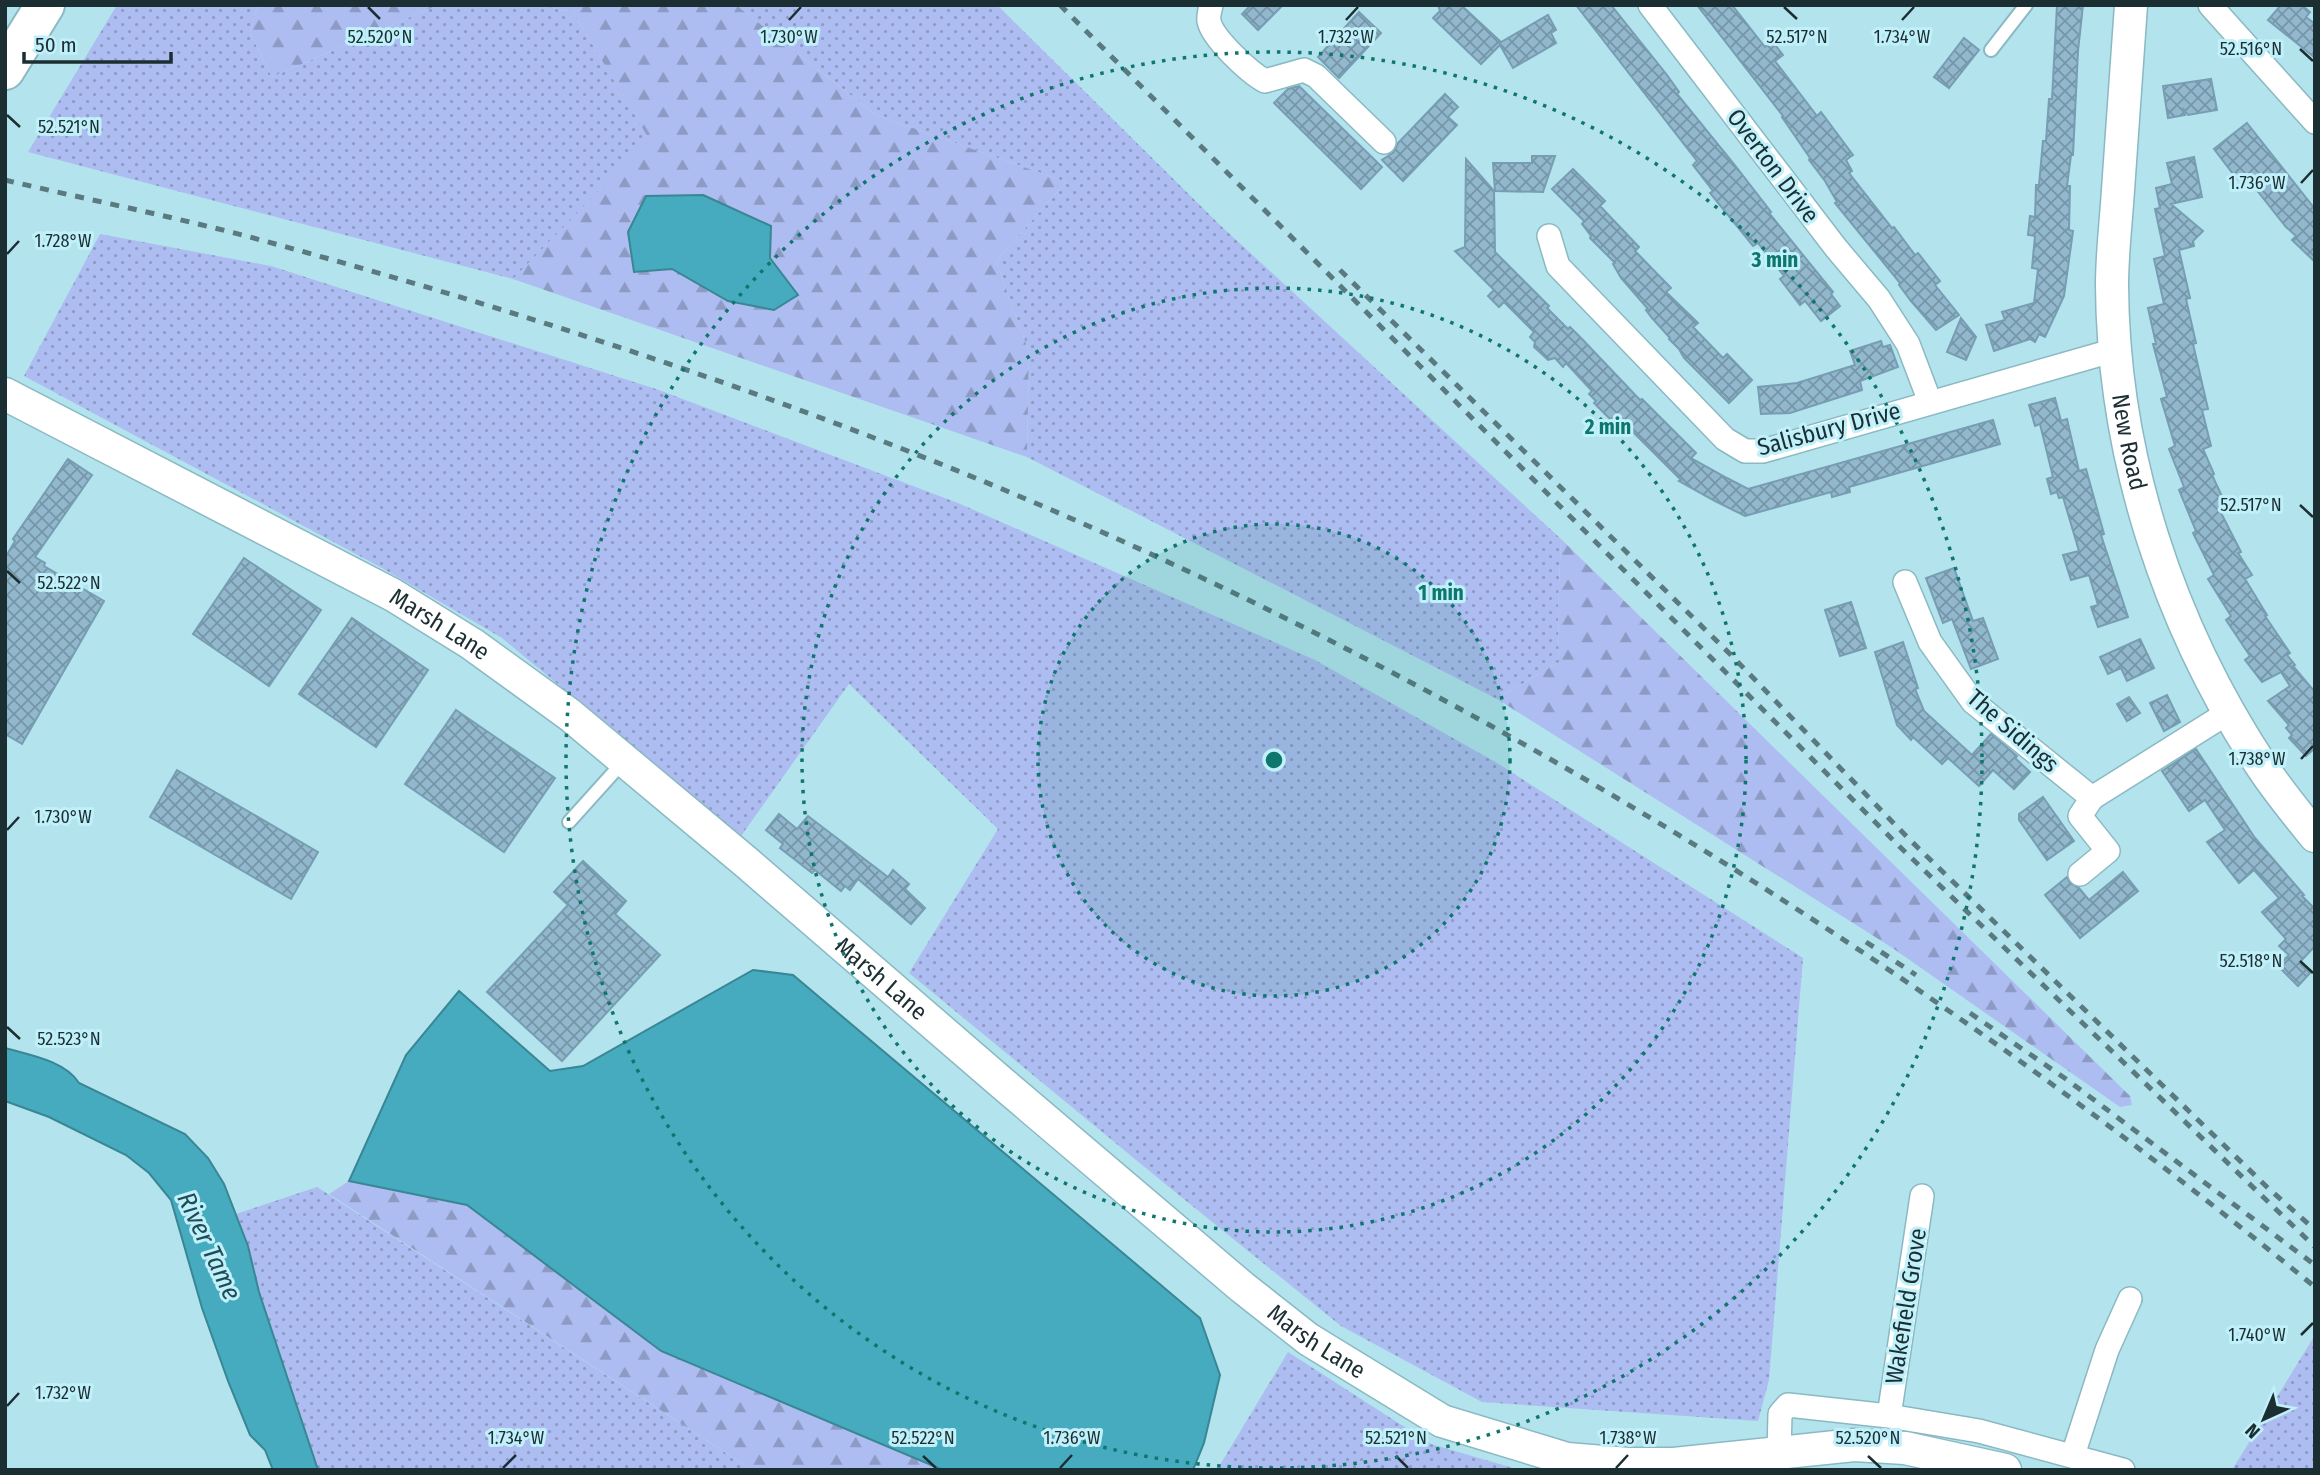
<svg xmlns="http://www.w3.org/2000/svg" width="2320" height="1475" viewBox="0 0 2320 1475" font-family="'Fira Sans Condensed',sans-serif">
<defs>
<pattern id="grass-dots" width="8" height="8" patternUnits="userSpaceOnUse" patternTransform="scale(1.75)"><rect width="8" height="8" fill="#aebdf1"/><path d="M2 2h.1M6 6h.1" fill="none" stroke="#8d9ac4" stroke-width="1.8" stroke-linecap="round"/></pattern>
<pattern id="forest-firs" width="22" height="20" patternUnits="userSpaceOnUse" patternTransform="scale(1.75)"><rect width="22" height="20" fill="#aebdf1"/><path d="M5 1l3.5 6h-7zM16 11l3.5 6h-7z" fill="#8d9ac4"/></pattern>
<pattern id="building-cross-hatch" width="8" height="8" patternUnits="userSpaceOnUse" patternTransform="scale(1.75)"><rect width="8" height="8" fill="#91b8cd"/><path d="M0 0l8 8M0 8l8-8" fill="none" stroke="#7696a7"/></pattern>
</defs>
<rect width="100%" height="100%" fill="#b3e3ed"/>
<g fill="url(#grass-dots)">
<path d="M117 5H258L250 33 272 77 438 5H537L573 12 650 139 513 279 28 152Z"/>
<path d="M736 5H997L1221 226 1561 539 1558 608 1559 662 1497 699 1027 457 1029 352 996 261 1066 182 876 115Z"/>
<path d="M100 234 271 266 659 390 958 503 1315 660 1497 763 1803 958 1769 1380 1758 1421 1482 1402 1341 1326 1164 1183 909 973 998 829 849 684 741 836 502 638 382 568 24 376Z"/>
<path d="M317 1187 752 1470H318L259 1292 248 1246 236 1214Z"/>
<path d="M2315 1335V1470H2232Z"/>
<path d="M1288 1352 1431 1444 1520 1470H1217Z"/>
</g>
<g fill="url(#forest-firs)">
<path d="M258 5H438L272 77 250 33Z"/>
<path d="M537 5H736L876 115 1066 182 996 261 1029 352 1027 457 513 279 649 139 573 12Z"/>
<path d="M1561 539 2130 1096 2132 1105 2120 1107 1891 947 1497 699 1559 662 1558 608Z"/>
<path d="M349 1181 467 1205 661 1351 943 1470H752L329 1194Z"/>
</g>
<g fill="#46abbe" stroke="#398694" stroke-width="2">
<path d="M703 195 771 226 770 258 798 295 774 310 728 301 672 269 634 272 628 232 646 196Z"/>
<path d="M753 970 793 975 1200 1318 1220 1375 1204 1443 1193 1470H943L661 1351 467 1205 349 1181 406 1055 459 991 550 1071 583 1066Z"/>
<path d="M5 1048C30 1055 65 1061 79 1083L185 1134 208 1158 224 1184 248 1246 259 1292 318 1470H273L265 1450 250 1435 228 1381 202 1308 171 1200 149 1173 126 1155 49 1117 5 1101Z"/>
</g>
<g fill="url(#building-cross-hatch)" stroke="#779db2" stroke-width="2">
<path d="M1251 5H1283L1258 30 1242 14Z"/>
<path d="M1438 5H1461L1501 42 1548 15 1556 30 1551 33 1556 43 1513 68 1500 45 1481 64 1433 18 1440 11Z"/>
<path d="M1576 5H1611L1667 75 1679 92 1677 94 1734 164 1771 212 1769 213 1833 292 1831 294 1840 306 1821 321 1805 301 1800 305 1780 279 1784 276 1758 243 1753 246 1710 193 1713 191 1693 165 1697 161Z"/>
<path d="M1697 5H1732L1765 47 1772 41 1783 55 1775 61 1817 116 1821 112 1853 155 1846 160 1852 171 1849 173 1892 228 1894 227 1915 255 1918 253 1940 281 1935 285 1959 315 1936 330 1911 301 1899 285 1900 283 1835 203 1837 202 1825 181 1809 160 1810 158 1782 117 1783 116Z"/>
<path d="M2057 5H2083L2078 51 2073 155H2071L2067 186H2070L2069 230 2073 231 2064 296 2045 337 2039 334 2035 342 2030 339 1994 351 1986 325 2005 320 2002 312 2034 303 2038 269 2032 268 2035 236 2028 235 2030 216 2035 217 2036 185H2039L2043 141H2046L2049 99H2052Z"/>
<path d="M2281 5H2302L2310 12 2306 17 2315 24V58L2268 20Z"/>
<path d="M1359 12 1381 33 1339 78 1318 57Z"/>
<path d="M1964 38 1979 50 1949 88 1934 77Z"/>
<path d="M2211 79 2217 110 2188 115 2183 108 2185 115 2168 118 2163 86Z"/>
<path d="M1299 86 1382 167 1361 189 1274 103 1288 89Z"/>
<path d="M1445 94 1458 107 1448 117 1457 125 1403 181 1382 160 1394 152 1398 143Z"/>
<path d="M2247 123 2315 209V262L2292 240 2296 236 2286 227 2244 174 2237 179 2214 149Z"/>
<path d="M1532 156H1555L1543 192 1495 191 1493 163H1532Z"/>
<path d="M2194 157 2202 197 2171 204 2203 231 2193 241 2194 246 2179 250 2190 298 2186 299 2196 343 2193 344 2208 409 2202 410 2211 446 2203 449 2214 474 2212 475 2227 507 2220 511 2241 552 2238 553 2252 575 2245 579 2267 615 2265 616 2290 653 2287 655 2295 665 2293 666 2315 692V748L2306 756 2289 738 2292 735 2286 728 2289 725 2268 701 2290 686 2281 672 2262 682 2245 660 2250 656 2226 620 2231 616 2208 579 2214 575 2193 533 2196 531 2179 490 2184 487 2169 449 2175 446 2161 399 2167 397 2153 344H2156L2148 308 2164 304 2154 259 2165 256 2155 209 2160 208 2156 188 2172 184 2167 163Z"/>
<path d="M1466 159 1494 191 1495 252 1549 306 1547 308 1568 329 1570 327 1582 339 1640 400 1642 399 1696 453 1691 458 1727 478 1748 489 1993 420 2000 444 1849 487 1850 492 1832 497 1831 492 1745 516 1715 501 1679 481 1681 480 1628 427 1623 432 1594 403 1596 401 1589 394 1592 391 1566 363 1563 367 1555 358 1548 360 1534 347 1535 342 1530 337 1534 332 1504 302 1499 307 1488 296 1494 290 1455 251 1465 247Z"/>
<path d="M1573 169 1605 201 1600 206 1639 247 1635 251 1671 288 1666 292 1698 323 1693 327 1723 358 1727 354 1752 380 1729 403 1684 358 1679 349 1669 339 1670 338 1652 318 1646 310 1648 309 1621 278 1613 264 1615 263 1590 238 1591 236 1582 224 1584 221 1552 189Z"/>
<path d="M1961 318 1976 337 1966 360 1947 352Z"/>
<path d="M1881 341 1883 347 1890 345 1898 367 1860 381 1862 390 1790 413 1761 414 1758 387 1797 383 1855 365 1850 351Z"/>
<path d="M2055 398 2061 421 2067 419 2079 471 2086 469 2104 534 2101 535 2128 617 2098 627 2091 607 2098 605 2089 575 2071 580 2063 555 2079 551 2063 497 2059 498 2057 492 2051 494 2047 479 2053 477 2040 424 2035 426 2029 405Z"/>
<path d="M68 459 92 475 35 557 45 563 44 566 104 601 22 744 5 734V558L15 541 13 539Z"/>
<path d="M244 558 321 610 269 686 193 634Z"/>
<path d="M1954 568 1973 621 1983 618 1998 659 1971 669 1952 619 1943 623 1926 578Z"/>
<path d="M1851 602 1866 648 1840 656 1825 610Z"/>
<path d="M352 618 428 670 376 747 299 694Z"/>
<path d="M2140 639 2154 668 2127 681 2121 668 2108 674 2100 657Z"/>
<path d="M1903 642 1918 688 1915 689 1924 711 1972 755 1991 734 2017 756 2015 758 2030 772 2014 789 1993 770 1979 786 1948 758 1942 764 1913 737 1911 740 1897 725 1875 652Z"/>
<path d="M2167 695 2180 722 2164 731 2150 703Z"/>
<path d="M2129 697 2140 713 2127 721 2117 704Z"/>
<path d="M456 710 555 778 504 852 405 784Z"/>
<path d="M2196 749 2255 838 2304 895 2302 896 2315 909V946L2299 963 2310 973 2298 986 2278 966 2289 955 2279 946 2286 939 2262 912 2279 898 2254 870 2239 883 2207 842 2225 830 2205 800 2189 811 2162 771Z"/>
<path d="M177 770 318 852 291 899 150 817Z"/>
<path d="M2043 797 2074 841 2047 860 2019 820V814Z"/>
<path d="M779 814 797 829 808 816 888 877 893 870 909 884 905 889 925 908 911 924 858 879 850 890 845 886 841 891 815 870 812 873 780 848 783 844 766 830Z"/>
<path d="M583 861 626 901 615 914 660 955 562 1061 487 992 568 905 554 892Z"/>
<path d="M2123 872 2138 891 2080 938 2045 895 2067 877 2070 883 2079 888 2089 900Z"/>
</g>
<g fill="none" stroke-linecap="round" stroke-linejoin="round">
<g stroke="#8ab9c3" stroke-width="16">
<g id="lane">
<path d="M1991 50 2026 5"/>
<path d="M569 822 623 762"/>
</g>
</g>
<g stroke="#8ab9c3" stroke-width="26">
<g id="street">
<path d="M1211 5C1210 10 1208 17 1209 21 1212 38 1250 73 1265 81L1304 70 1316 76 1384 142"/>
<path d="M1650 5 1836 248 1879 299 1908 344 1930 402"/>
<path d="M2210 5 2315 122"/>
<path d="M1549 236 1558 266 1725 439 1745 451H1763L2115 350"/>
<path d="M1905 582 1930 642 1973 702 2092 798 2229 712"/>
<path d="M2080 874 2108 851 2080 816 2092 798"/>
<path d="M1889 1416 1922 1196"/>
<path d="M1779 1451 1780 1414 1788 1405 1889 1416 1979 1431 2123 1470"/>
<path d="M2073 1455 2107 1350 2130 1299"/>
</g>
</g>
<g stroke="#8ab9c3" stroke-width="35">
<g id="secondary">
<path id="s1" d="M2131 5C2127 67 2122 128 2118 190 2116 222 2112 254 2112 285 2113 457 2169 626 2263 768 2279 792 2297 814 2315 836"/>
<path id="s2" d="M5 394 393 595 472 644 570 715 746 862 1002 1083 1242 1287 1308 1339 1442 1421 1567 1459 1628 1464H1674L1854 1445 1905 1448 2005 1470"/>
</g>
</g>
<g stroke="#8ab9c3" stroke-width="42">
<path id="highway" d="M5 70 45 5"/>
</g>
<use href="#lane" stroke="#fff" stroke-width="12"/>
<use href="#street" stroke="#fff" stroke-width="23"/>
<use href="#secondary" stroke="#fff" stroke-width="32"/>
<use href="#highway" stroke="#fff" stroke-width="38"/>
<g stroke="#5b7a80" stroke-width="5" stroke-dasharray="9 9" stroke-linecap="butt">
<path d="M1060 5 1900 847 2315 1247"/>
<path d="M5 180C85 199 166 215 246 236 513 308 778 394 1033 502 1498 700 1924 968 2315 1287"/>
<path d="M1340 270 1731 655 1908 838 2268 1188 2315 1230"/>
<path d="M1866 942 1916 975"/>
<path d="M1970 1013 2066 1079 2315 1265"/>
</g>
</g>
<path fill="none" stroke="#1b2e32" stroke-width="2.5" d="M368 7 380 19M1784 7 1797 19M789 20 801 7M1346 20 1358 7M1902 20 1914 7M2300 49 2313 61M7 115 20 127M2301 183 2313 170M7 254 19 241M2300 505 2313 517M7 571 20 583M2301 759 2313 746M7 830 19 817M2300 961 2313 973M7 1027 20 1039M2301 1335 2313 1323M7 1406 19 1393M923 1456 936 1468M1396 1456 1408 1468M1868 1456 1881 1468M503 1468 516 1455M1060 1468 1072 1455M1616 1468 1628 1455"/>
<circle cx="1274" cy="760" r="236" fill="#0f766e" fill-opacity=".12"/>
<g fill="none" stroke="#0f766e" stroke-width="3.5" stroke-dasharray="3.5 7">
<circle cx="1274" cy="760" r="236"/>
<circle cx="1274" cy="760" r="472"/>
<circle cx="1274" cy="760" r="708"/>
</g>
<g text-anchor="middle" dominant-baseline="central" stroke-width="6" stroke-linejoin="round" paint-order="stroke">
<g font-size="24" fill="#1b2e32" stroke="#c0f0fa">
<text transform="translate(1773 166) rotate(53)">Overton Drive</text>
<text transform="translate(1829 429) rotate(-15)">Salisbury Drive</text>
<text stroke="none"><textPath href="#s1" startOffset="439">New Road</textPath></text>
<text stroke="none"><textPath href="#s2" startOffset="492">Marsh Lane</textPath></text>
<text transform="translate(2013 731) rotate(41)">The Sidings</text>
<text stroke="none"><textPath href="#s2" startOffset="1059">Marsh Lane</textPath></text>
<text transform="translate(1906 1306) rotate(-81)">Wakefield Grove</text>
<text stroke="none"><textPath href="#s2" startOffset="1626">Marsh Lane</textPath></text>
</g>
<g font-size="26" font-style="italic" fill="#1f4b54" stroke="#c0f0fa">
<text transform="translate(209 1246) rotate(65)">River Tame</text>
</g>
</g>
<g font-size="18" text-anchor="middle" fill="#1b2e32" stroke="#c0f0fa" stroke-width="6" stroke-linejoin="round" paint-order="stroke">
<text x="380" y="43">52.520°N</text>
<text x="1797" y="43">52.517°N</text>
<text x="789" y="43">1.730°W</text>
<text x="1346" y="43">1.732°W</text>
<text x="1902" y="43">1.734°W</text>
<text x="2251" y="55">52.516°N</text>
<text x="69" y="133">52.521°N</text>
<text x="2257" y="189">1.736°W</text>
<text x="63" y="247">1.728°W</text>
<text x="2251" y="511">52.517°N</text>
<text x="69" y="589">52.522°N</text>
<text x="2257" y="765">1.738°W</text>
<text x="63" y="823">1.730°W</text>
<text x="2251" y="967">52.518°N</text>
<text x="69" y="1045">52.523°N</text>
<text x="2257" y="1341">1.740°W</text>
<text x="63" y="1399">1.732°W</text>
<text x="516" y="1444">1.734°W</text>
<text x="1072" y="1444">1.736°W</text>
<text x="1628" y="1444">1.738°W</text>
<text x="923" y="1444">52.522°N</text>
<text x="1396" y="1444">52.521°N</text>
<text x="1868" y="1444">52.520°N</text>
</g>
<circle cx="1274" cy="760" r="10" fill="#0f766e" stroke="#c0f0fa" stroke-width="3.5"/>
<g font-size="21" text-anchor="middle" font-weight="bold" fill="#0f766e" stroke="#c0f0fa" stroke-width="6" stroke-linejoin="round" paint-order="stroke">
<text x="1775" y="267">3 min</text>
<text x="1608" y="434">2 min</text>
<text x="1441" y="600">1 min</text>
</g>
<rect width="2320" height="1475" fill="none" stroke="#1b2e32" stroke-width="14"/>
<g transform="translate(2264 1419) rotate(224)" stroke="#c0f0fa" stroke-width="5" paint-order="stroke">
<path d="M0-5L12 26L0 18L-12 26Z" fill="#1b2e32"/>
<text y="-10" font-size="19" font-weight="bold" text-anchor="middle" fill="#1b2e32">N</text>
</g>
<path d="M24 52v10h147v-10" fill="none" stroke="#1b2e32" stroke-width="3.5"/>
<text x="35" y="52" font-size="21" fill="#1b2e32" stroke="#c0f0fa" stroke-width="5" paint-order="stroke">50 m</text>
</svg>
